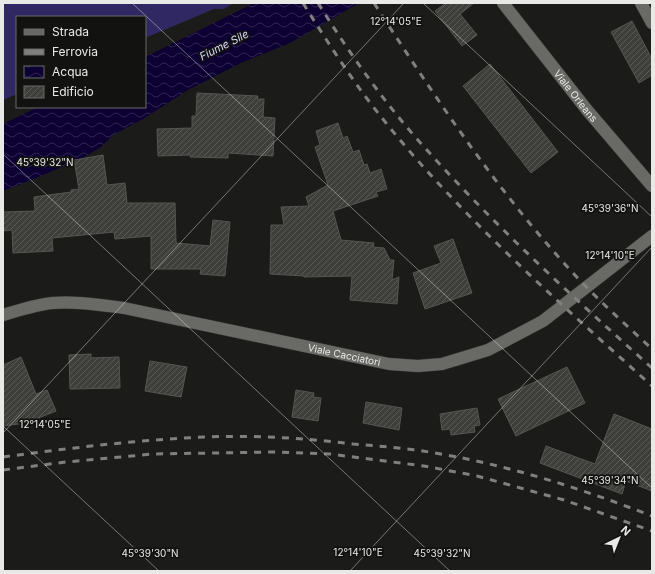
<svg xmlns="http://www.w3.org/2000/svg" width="655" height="574" viewBox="0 0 655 574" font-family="Inter,sans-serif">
<defs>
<pattern id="water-waves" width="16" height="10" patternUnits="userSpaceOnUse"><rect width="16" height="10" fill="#0d0033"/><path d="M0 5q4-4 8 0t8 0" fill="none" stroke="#302551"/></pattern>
<pattern id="building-hatch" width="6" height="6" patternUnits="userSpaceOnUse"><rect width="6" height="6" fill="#3e3e3b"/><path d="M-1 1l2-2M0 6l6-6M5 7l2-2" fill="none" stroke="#5a5a57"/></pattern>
</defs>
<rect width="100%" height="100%" fill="#1b1c19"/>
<path fill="#2f2862" d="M3 3H234L224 9H214L145 38V17H17V94L3 100Z"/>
<path fill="url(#water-waves)" d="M254 3H359L290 43 241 63 188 90 143 119 113 135 101 147 81 159 31 180 3 191V124L38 107H145V57Z"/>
<g fill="url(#building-hatch)" stroke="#555552">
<path d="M446 3H474L460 14 477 35 462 46 435 11Z"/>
<path d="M632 21 652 59V75L639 83 611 32Z"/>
<path d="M490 64 558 152 531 173 463 86Z"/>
<path d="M197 93 258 96 257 99H264L263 117 275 118 273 156 228 153V158L190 157 191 155 158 156 157 129 192 128V116H196Z"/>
<path d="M338 123 343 138 347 136 353 152 359 150 364 165 367 164 370 173 381 169 387 189 376 192 378 196 333 211 341 240 374 243 373 247 384 248 390 260H394L392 280 399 277 397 304 350 300 352 276 304 277V276L270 274 271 225H284L281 207 309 206 306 197 328 185 315 147 320 145 316 131Z"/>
<path d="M103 155 107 185 125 183 127 203H175L176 243 210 246 213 220 230 222 225 276 200 274 201 269H151V236L115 239 114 232 52 238 53 251 13 253 12 230 3 231V212L35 211 34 197 71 192V190L79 189 74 160Z"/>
<path d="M453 239 472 293 425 309 413 273 441 263 434 246Z"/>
<path d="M91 354V358L119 357 120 388 70 389 69 355Z"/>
<path d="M21 357 36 394 47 390 56 411 26 423 3 426V365Z"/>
<path d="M150 361 187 367 181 397 145 391Z"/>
<path d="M567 367 585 403 516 436 498 399Z"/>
<path d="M296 390 314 393 313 397 321 398 318 421 292 417Z"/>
<path d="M366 402 402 408 399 430 363 423Z"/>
<path d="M477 408 480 425 474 426 475 432 451 435 450 429 442 430 440 414Z"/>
<path d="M614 414 652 429V491L626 481 622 494 540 463 546 446 595 464Z"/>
</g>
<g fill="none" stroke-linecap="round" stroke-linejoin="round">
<g stroke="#383837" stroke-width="13">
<path id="street" d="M641 3 652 23"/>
</g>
<g stroke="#383837" stroke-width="13">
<g id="secondary">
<path id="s1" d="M503 3 587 110 652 186"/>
<path id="s2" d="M3 315C19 310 35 305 52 303 76 301 100 305 124 308L389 364 418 366 442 364 488 350 543 321 652 236"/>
</g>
</g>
<use href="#street" stroke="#696966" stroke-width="12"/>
<use href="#secondary" stroke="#696966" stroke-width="12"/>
<g stroke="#80817e" stroke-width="3" stroke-dasharray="7 7" stroke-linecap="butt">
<path d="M303 3C323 35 343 66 365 96 447 205 551 295 652 386"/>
<path d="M318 3C350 54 385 104 426 149 496 227 574 298 652 368"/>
<path d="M374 3C435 97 497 191 573 273 598 300 625 324 652 349"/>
<path d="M3 457C70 448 137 440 204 437 254 435 304 438 353 444 379 446 404 448 429 452 505 464 580 488 652 516"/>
<path d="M3 470 66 462 153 454 274 452 330 454 424 466 477 476 564 500 652 531"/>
</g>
</g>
<path fill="none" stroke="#e9e9e7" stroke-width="1" stroke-opacity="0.45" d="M132 3 652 488M423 3 652 217M3 154 450 571M3 426 159 571M3 433 404 3M350 571 652 247"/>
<g text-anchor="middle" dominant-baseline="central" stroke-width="3.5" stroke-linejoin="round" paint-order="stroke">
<g font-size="10" fill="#e9e9e7" stroke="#121310">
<text stroke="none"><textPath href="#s1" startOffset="118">Viale Orleans</textPath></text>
<text stroke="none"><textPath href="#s2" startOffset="348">Viale Cacciatori</textPath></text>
</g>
<g font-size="11" font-style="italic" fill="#d8d8ff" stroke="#121310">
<text transform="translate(224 45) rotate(-27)">Fiume Sile</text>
</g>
</g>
<g font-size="10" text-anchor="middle" fill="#e9e9e7" stroke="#121310" stroke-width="3.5" stroke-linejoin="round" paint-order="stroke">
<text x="396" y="25">12°14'05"E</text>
<text x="45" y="166">45°39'32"N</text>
<text x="610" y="212">45°39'36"N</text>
<text x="610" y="259">12°14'10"E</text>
<text x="45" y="428">12°14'05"E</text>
<text x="610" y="484">45°39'34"N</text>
<text x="358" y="556">12°14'10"E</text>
<text x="150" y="557">45°39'30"N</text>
<text x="442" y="557">45°39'32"N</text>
</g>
<rect width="655" height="574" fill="none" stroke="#e9e9e7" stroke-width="8"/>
<rect x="16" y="16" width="130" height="92" fill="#121310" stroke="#686966"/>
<rect x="24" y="29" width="20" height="6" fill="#696966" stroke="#686966"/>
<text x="52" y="36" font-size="12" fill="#e9e9e7">Strada</text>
<rect x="24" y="49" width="20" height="6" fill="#80817e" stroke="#686966"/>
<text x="52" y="56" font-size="12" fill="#e9e9e7">Ferrovia</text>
<rect x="24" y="66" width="20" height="12" fill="url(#water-waves)" stroke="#686966"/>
<text x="52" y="76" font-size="12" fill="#e9e9e7">Acqua</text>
<rect x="24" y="86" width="20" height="12" fill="url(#building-hatch)" stroke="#686966"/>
<text x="52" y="96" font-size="12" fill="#e9e9e7">Edificio</text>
<g transform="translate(619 538) rotate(43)" stroke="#121310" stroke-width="3" paint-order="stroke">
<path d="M0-3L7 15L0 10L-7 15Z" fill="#e9e9e7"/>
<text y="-6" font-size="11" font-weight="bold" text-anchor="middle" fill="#e9e9e7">N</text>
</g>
</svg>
